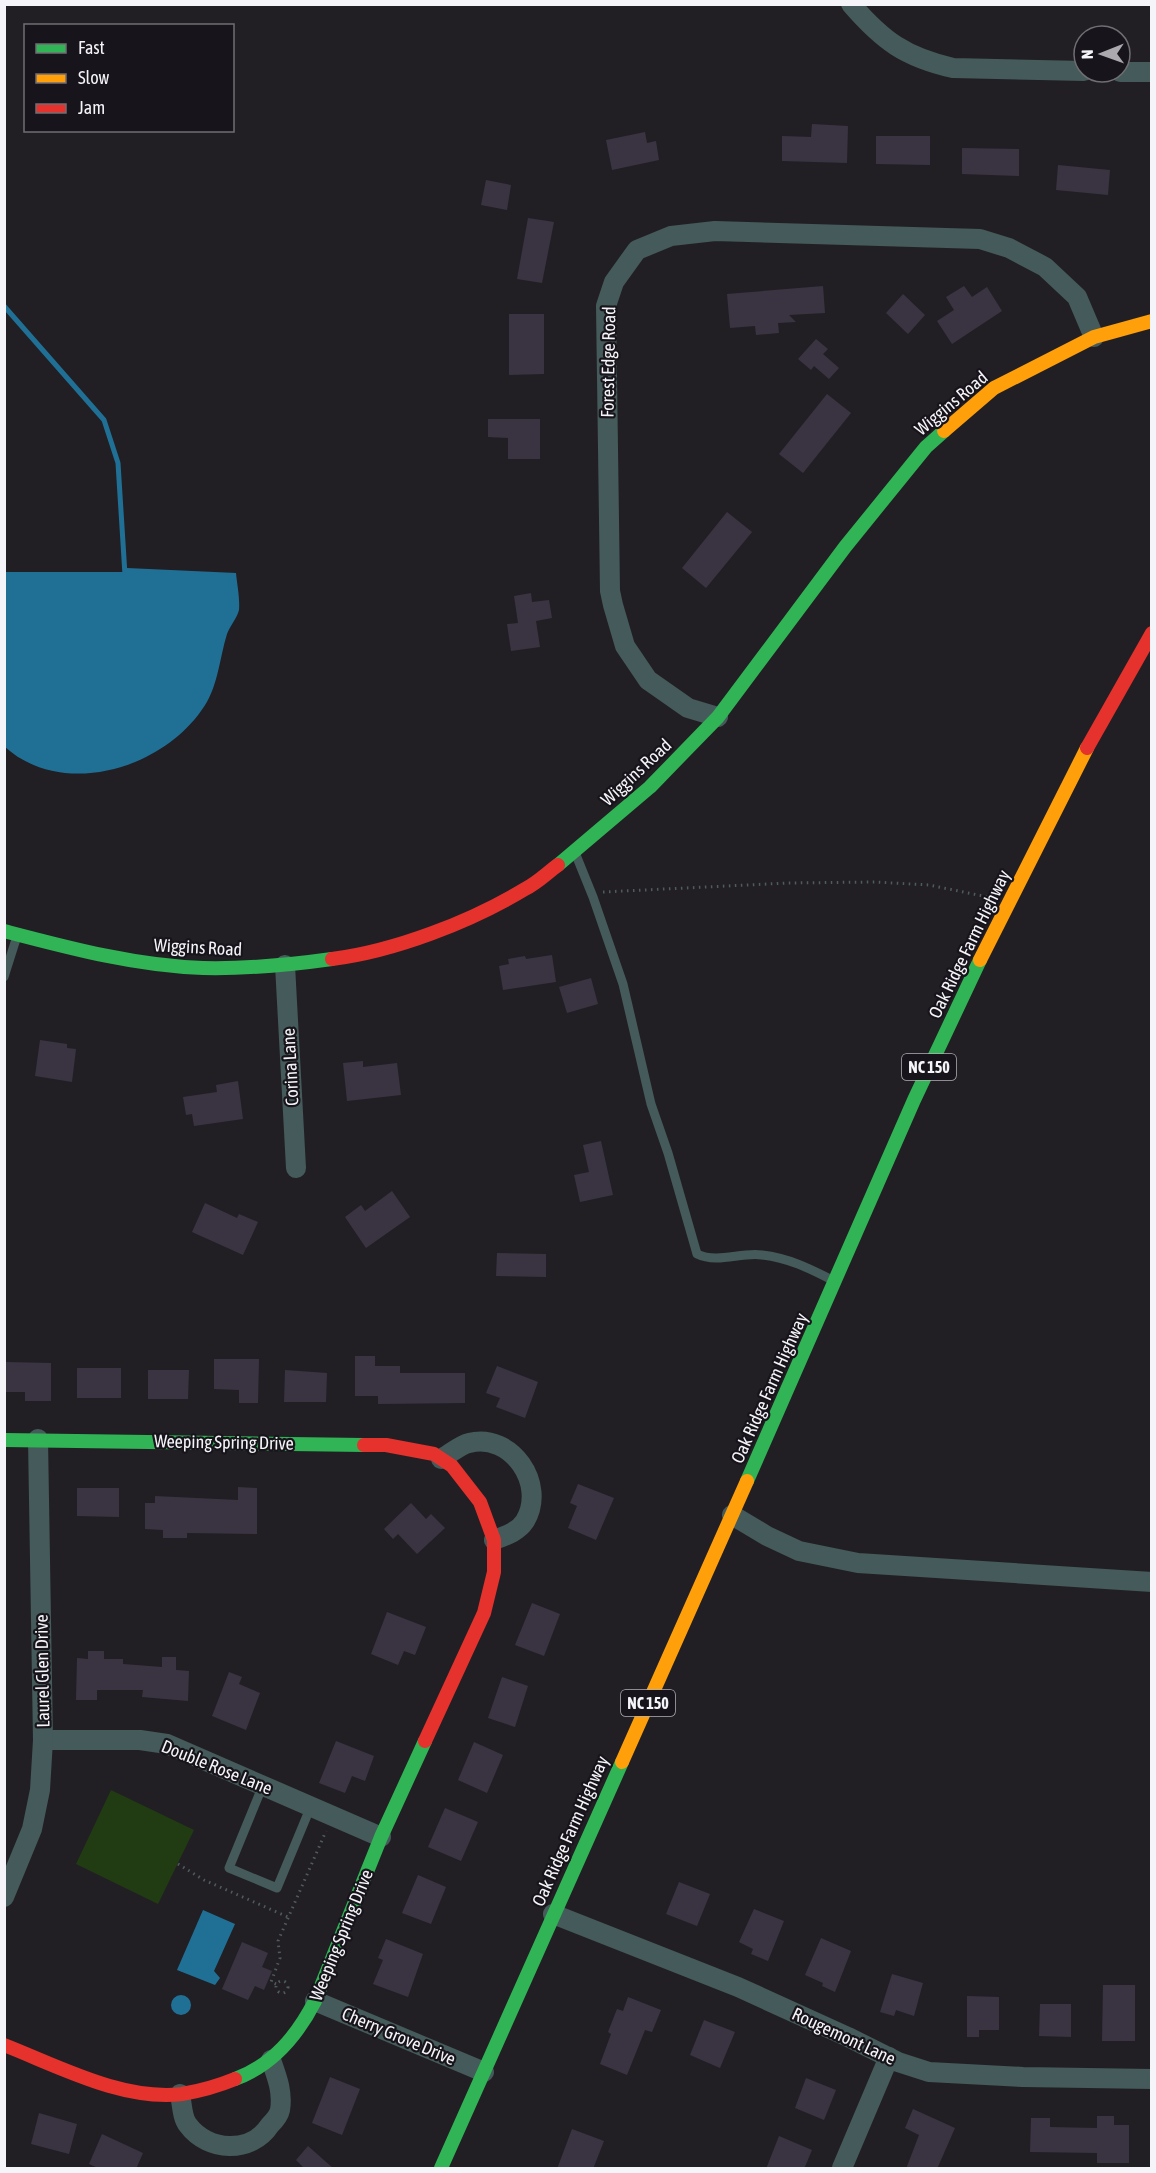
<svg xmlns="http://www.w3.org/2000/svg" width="1156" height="2173" viewBox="0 0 1156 2173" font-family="'Asap Condensed',sans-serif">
<rect width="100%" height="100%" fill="#211f24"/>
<path fill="#213c12" d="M111 1790 194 1830 158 1904 76 1864Z"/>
<g fill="#207096">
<path d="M127 568 236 573C237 584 240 598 239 610 237 618 230 626 227 634 219 660 218 689 201 711 159 770 62 798 5 747V572H123Z"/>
<path d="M203 1910 235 1924 214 1971 220 1978 215 1985 177 1970Z"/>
<circle cx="181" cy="2005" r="10"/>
</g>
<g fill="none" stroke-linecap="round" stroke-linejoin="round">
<path stroke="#207096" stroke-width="5" d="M4 306 104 420 118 463 125 575"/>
</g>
<g fill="#3a3442">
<path d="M812 124 848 126 847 163 782 161V136L811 137Z"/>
<path d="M645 132 647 143 656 141 659 160 612 170 606 140Z"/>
<path d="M876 136H930V165L876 164Z"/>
<path d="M962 148 1019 149V176L962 174Z"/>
<path d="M1058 165 1110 170 1108 195 1056 190Z"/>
<path d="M486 180 511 185 507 210 481 205Z"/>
<path d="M528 218 554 222 542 283 517 279Z"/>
<path d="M823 286 825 313 789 315 796 322 778 323 779 333 756 335 755 326 730 328 727 294Z"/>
<path d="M964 286 972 297 987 287 1002 311 952 344 937 321 954 310 946 297Z"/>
<path d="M903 294 925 315 908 334 886 313Z"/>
<path d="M509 314H544V374L509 375Z"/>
<path d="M816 339 828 349 823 354 839 368 829 379 814 366 811 370 798 359Z"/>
<path d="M827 394 851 413 803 473 779 454Z"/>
<path d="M488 419H540V459H508V438L488 437Z"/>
<path d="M727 512 752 532 706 588 682 568Z"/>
<path d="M531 593 532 602 549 600 552 618 536 621 540 647 511 651 507 624 518 623 514 596Z"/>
<path d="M552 955 556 982 503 990 499 966 509 964 508 959 525 956 526 959Z"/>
<path d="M591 978 598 1004 567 1013 559 987Z"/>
<path d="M40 1040 67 1044V1048L76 1049 72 1082 35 1076Z"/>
<path d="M363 1061V1067L397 1063 401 1095 347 1101 343 1063Z"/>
<path d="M238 1081 243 1119 194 1126 192 1114 186 1115 183 1097 217 1092 216 1085Z"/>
<path d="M601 1141 613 1195 580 1202 574 1175 589 1172 583 1145Z"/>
<path d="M392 1191 410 1217 366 1248 345 1217 361 1205 365 1211Z"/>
<path d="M205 1203 237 1218 239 1214 258 1222 243 1255 192 1232Z"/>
<path d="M497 1253 546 1254V1277L496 1276Z"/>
<path d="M355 1356H375V1366H400V1373H465V1403L378 1404V1396H355Z"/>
<path d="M214 1359H259L258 1403H239V1390L214 1389Z"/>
<path d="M6 1362 51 1363V1401H25V1392H6Z"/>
<path d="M497 1366 538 1382 525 1418 496 1407 500 1398 486 1393Z"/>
<rect x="77" y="1368" width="44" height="30"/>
<path d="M148 1370H189L188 1399H148Z"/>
<path d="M285 1370 327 1373 326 1402H284Z"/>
<path d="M578 1484 614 1498 596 1540 568 1528 577 1506 570 1503Z"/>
<path d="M238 1487 257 1488V1534L187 1533V1538H163V1530L145 1529V1503H155V1496L238 1500Z"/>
<path d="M77 1488H119V1517L77 1516Z"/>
<path d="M411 1503 426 1519 431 1514 445 1528 417 1554 398 1534 393 1539 384 1529Z"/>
<path d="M532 1603 560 1614 544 1656 515 1645Z"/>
<path d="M387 1612 426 1627 415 1655 404 1651 398 1665 371 1654Z"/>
<path d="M88 1651H104V1659H123V1664L162 1667V1657H176V1670L189 1671 188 1701 142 1697 143 1690H97V1700H76L77 1658 88 1659Z"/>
<path d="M229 1672 242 1677 239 1684 260 1693 246 1730 212 1716Z"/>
<path d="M502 1677 528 1686 515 1727 488 1718Z"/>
<path d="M336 1741 374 1756 365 1781 352 1776 345 1793 319 1783Z"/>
<path d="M474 1742 503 1755 487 1793 458 1780Z"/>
<path d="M445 1808 478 1822 461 1861 428 1847Z"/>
<path d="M418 1875 446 1887 431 1924 402 1913Z"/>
<path d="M679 1882 710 1894 697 1926 666 1914Z"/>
<path d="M754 1909 784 1921 768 1961 751 1954 753 1949 739 1942Z"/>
<path d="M821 1938 851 1951 835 1992 822 1986 823 1983 805 1975Z"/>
<path d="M386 1939 423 1954 408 1997 373 1984 383 1960 378 1958Z"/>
<path d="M242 1942 268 1953 262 1967 272 1971 264 1990 255 1986 248 2000 222 1989Z"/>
<path d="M892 1974 923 1983 914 2016 896 2010 894 2016 880 2012Z"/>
<path d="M1103 1985H1135V2041H1102Z"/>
<path d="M967 1996 999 1997V2030H979V2037H967Z"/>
<path d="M628 1997 661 2010 652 2032 645 2030 627 2075 600 2064 611 2034 608 2032 617 2009 623 2011Z"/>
<path d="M1040 2004H1071V2037L1039 2036Z"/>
<path d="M704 2020 735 2032 720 2068 690 2055Z"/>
<path d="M330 2077 360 2089 342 2135 312 2123Z"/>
<path d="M806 2078 836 2090 824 2120 795 2108Z"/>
<path d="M913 2109 955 2128 937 2169H906L919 2135 905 2128Z"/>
<path d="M39 2113 77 2124 69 2154 31 2144Z"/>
<path d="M1097 2116H1114V2125H1129V2163H1097V2153L1030 2152 1031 2118H1050V2127L1097 2128Z"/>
<path d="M572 2129 604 2141 593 2169H557Z"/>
<path d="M102 2134 143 2153 136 2169H100L89 2164Z"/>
<path d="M779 2136 812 2150 804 2169H766Z"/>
<path d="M308 2146 334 2169H305L296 2160Z"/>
</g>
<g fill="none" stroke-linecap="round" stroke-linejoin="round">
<g stroke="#4f5c5e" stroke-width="3" stroke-dasharray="1.5 4.5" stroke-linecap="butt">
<path d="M603 892 788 883 875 882 929 885 988 897"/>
<path d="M178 1864 204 1880 288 1917"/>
<circle cx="282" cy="1987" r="6"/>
<path d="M276 1984 271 1982 280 1958 278 1941 326 1831"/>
</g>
<g stroke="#455a5a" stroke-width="9">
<path d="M576 855 593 897 623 984 651 1104 668 1153 697 1254C718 1264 740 1252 762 1255 788 1258 809 1268 832 1280"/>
<path d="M4 977 17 936"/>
<path d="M263 1785 229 1868 277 1888 311 1806"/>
</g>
<g stroke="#455a5a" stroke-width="20">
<path d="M851 4C883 41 905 57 953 68L1084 71"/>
<path d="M1120 72H1152"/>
<path d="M718 717 688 708 648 680 625 646 613 605 610 591 606 306 614 282 637 250 671 236 715 231 980 239 1009 248 1045 267 1077 297 1094 337"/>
<path d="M285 965 296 1168"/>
<path d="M441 1459C450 1454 460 1445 469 1443 511 1432 547 1484 525 1521 518 1532 505 1536 494 1540"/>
<path d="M732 1515 767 1536 799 1551 858 1563 1152 1582"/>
<path d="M43 1740H140L167 1744 381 1837"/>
<path d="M4 1897 32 1829 40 1790 43 1740 38 1439"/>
<path d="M553 1914 738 1987 848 2037 898 2062 929 2072 1023 2077 1152 2079"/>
<path d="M315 2001 484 2072"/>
<path d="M180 2094C182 2103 182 2118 188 2125 208 2152 251 2154 270 2125 274 2121 279 2115 280 2110 283 2092 277 2077 271 2060"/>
<path d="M842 2168 889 2057"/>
</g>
<g stroke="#30b455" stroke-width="14">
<path d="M558 865 650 787 718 717 845 547 926 447 944 431"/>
<path d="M4 931C69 948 136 966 203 968 246 969 289 965 332 959"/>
<path d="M4 1440 364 1445"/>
<path d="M747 1481 914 1100 980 960"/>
<path d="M235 2079C273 2065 297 2036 315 2001L381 1837 425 1741"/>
<path d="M441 2168 622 1762"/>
</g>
<g stroke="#ff9f0a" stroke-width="14">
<path d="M944 431 994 388 1094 337 1152 321"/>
<path d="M980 960 1087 748"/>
<path d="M622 1762 747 1481"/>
</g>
<g stroke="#e5322d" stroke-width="14">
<path d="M1087 748 1152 633"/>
<path d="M332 959C395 951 470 922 525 889 537 883 547 873 558 865"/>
<path d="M364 1445H386L434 1454 452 1466 480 1502 494 1540V1572L484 1613 425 1741"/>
<path d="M4 2045C58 2066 122 2101 182 2094 200 2091 218 2086 235 2079"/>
</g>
</g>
<g text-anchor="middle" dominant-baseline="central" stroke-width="4.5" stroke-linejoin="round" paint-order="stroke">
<g fill="#17151b" stroke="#b2b1b6" stroke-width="1.5">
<rect x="902" y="1054" width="54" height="26" rx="4.5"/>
<rect x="621" y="1690" width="54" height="26" rx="4.5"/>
</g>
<g font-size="16" font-weight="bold" fill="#f5f4f8">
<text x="929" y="1067">NC 150</text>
<text x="648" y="1703">NC 150</text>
</g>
<g font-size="18" fill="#f5f4f8" stroke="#17151b">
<text transform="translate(608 362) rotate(-89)">Forest Edge Road</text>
<text transform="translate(951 403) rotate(-40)">Wiggins Road</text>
<text transform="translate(636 772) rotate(-43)">Wiggins Road</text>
<text transform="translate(969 944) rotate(-64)">Oak Ridge Farm Highway</text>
<text transform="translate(198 947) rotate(3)">Wiggins Road</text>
<text transform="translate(290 1067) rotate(-93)">Corina Lane</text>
<text transform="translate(769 1388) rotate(-66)">Oak Ridge Farm Highway</text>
<text transform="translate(224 1442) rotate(1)">Weeping Spring Drive</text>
<text transform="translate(42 1671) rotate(-91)">Laurel Glen Drive</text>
<text transform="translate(217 1767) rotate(22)">Double Rose Lane</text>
<text transform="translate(570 1831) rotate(-66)">Oak Ridge Farm Highway</text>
<text transform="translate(341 1935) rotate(-68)">Weeping Spring Drive</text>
<text transform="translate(399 2036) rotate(23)">Cherry Grove Drive</text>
<text transform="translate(844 2036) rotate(25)">Rougemont Lane</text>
</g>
</g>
<rect width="1156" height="2173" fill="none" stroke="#f5f4f8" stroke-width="12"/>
<rect x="24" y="24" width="210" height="108" fill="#17151b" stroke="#706e73" stroke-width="1.5"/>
<rect x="36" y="44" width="30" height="9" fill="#30b455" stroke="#706e73" stroke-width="1.5"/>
<text x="78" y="54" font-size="18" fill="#f5f4f8">Fast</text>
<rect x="36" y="74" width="30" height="9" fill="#ff9f0a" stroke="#706e73" stroke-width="1.5"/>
<text x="78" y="84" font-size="18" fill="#f5f4f8">Slow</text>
<rect x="36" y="104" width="30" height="9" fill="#e5322d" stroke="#706e73" stroke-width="1.5"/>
<text x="78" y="114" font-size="18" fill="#f5f4f8">Jam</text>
<g transform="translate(1102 54) rotate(269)"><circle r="28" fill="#17151b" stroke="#706e73" stroke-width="1.5"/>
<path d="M0-4.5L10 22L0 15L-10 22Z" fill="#aba9ae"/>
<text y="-9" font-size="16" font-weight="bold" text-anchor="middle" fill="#f5f4f8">N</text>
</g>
</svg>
